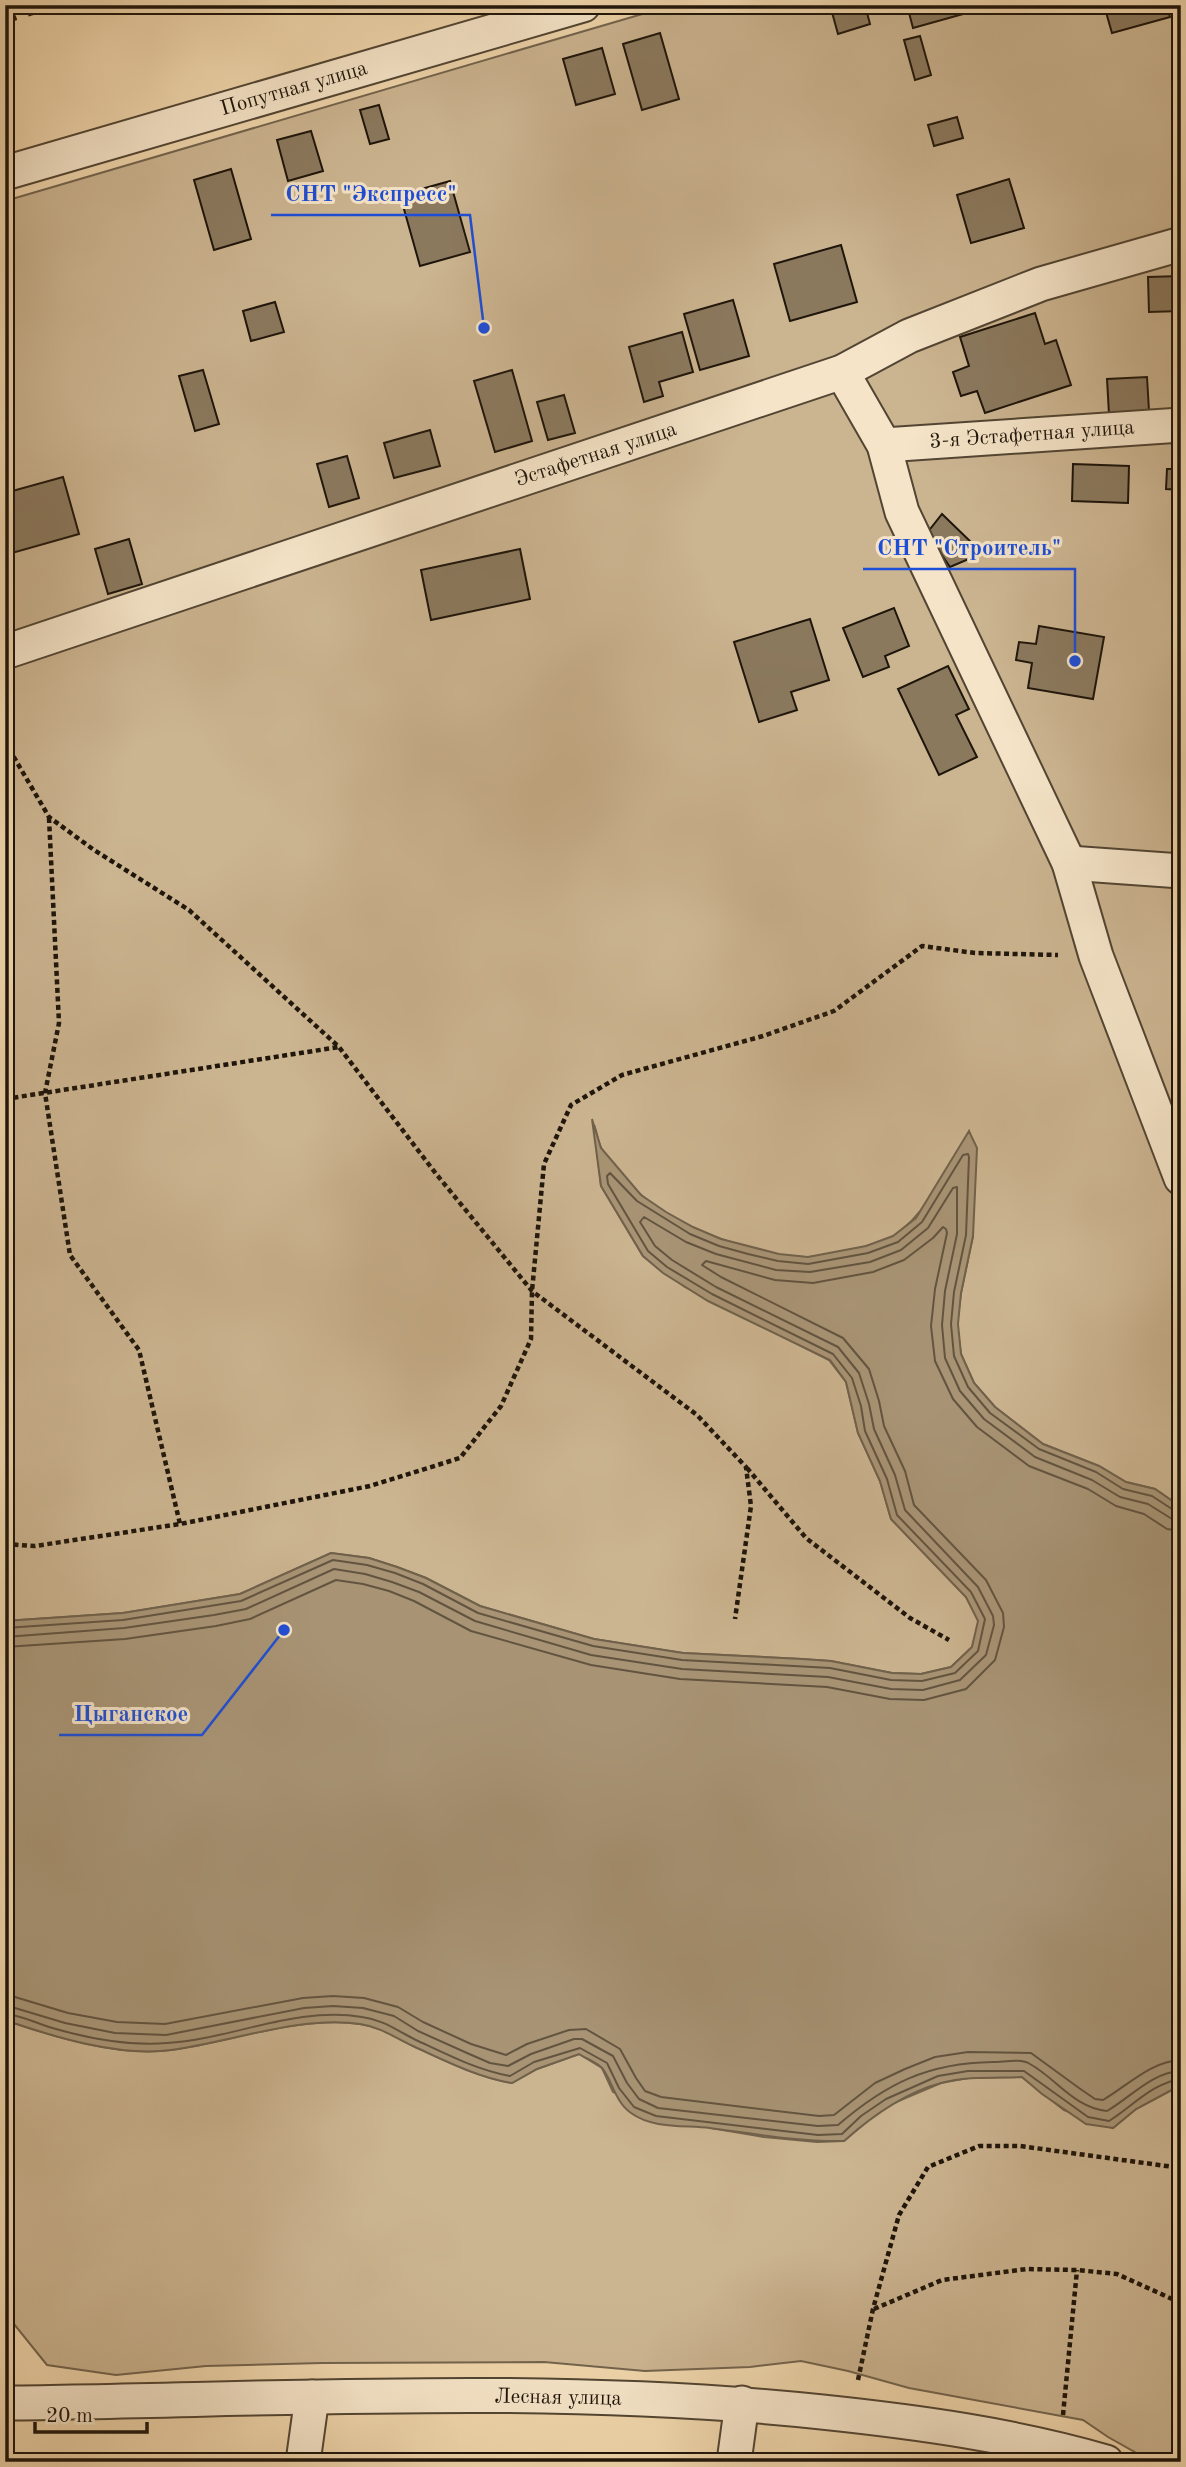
<svg xmlns="http://www.w3.org/2000/svg" width="1186" height="2467" viewBox="0 0 1186 2467" font-family="'Old Standard TT',serif">
<rect width="100%" height="100%" fill="#efd5ab"/>
<filter id="stains"><feTurbulence type="fractalNoise" baseFrequency=".00286" numOctaves="4"/><feColorMatrix values="0 0 0 0 .2 0 0 0 0 .09 0 0 0 0 .02 0 0 0 .5 -.17"/></filter>
<radialGradient id="worn" r=".72"><stop offset=".6" stop-color="#630" stop-opacity="0"/><stop offset="1" stop-color="#630" stop-opacity=".3"/></radialGradient>
<g fill="#cbb490" stroke="#74644e" stroke-width="2">
<path d="M673 5H1181V1507L1155 1489 1126 1482 1099 1466 1043 1444 995 1407 974 1383 961 1354 957 1324 961 1293 973 1236 969 1132C949 1165 927 1214 895 1235 884 1242 868 1246 855 1249 840 1252 823 1257 808 1257 760 1258 675 1227 640 1194 627 1182 612 1165 602 1150 598 1143 597 1132 594 1125L601 1186 643 1256 685 1287 829 1360 846 1382 858 1433 880 1481 891 1519 966 1597 979 1621 972 1647 951 1667 921 1674 892 1673 831 1661 802 1659 683 1653 594 1639 480 1606 426 1578 397 1567 369 1558 331 1553 240 1594 123 1613 5 1621V201Z"/>
<path d="M5 2020C54 2037 119 2057 171 2050 231 2042 301 2015 360 2024 381 2027 395 2037 413 2046 445 2061 477 2077 512 2083L537 2069 579 2054 602 2068 613 2092 711 2128 764 2137 817 2142 844 2141 866 2122 889 2105 941 2083 968 2078 1022 2077 1064 2110 1113 2128 1136 2109 1181 2085V2462H1160L1142 2456 1108 2437 1083 2420 909 2388 848 2371 801 2361 750 2367 645 2371 544 2362 322 2363 206 2366 116 2375 47 2365 5 2313Z"/>
</g>
<path fill="#a89475" stroke="#71614b" stroke-width="2" d="M592 1119 601 1148 641 1195 666 1212 693 1227 721 1239 779 1254 808 1257 866 1246 893 1236 916 1218 969 1131 977 1148 973 1236 961 1293 958 1324 961 1354 974 1383 995 1407 1043 1444 1099 1466 1126 1482 1155 1489 1181 1507V2085L1136 2109 1113 2128 1086 2124 1042 2094 1022 2077C996 2078 967 2076 941 2083 904 2093 872 2116 844 2141 799 2142 755 2134 710 2128 684 2125 653 2129 631 2113 615 2102 612 2080 602 2068 597 2062 585 2058 579 2054L537 2069 512 2083C477 2077 446 2061 413 2046 395 2038 381 2027 360 2024 301 2015 231 2042 171 2050 119 2057 54 2037 5 2020V1621L123 1613 240 1594 331 1553 369 1558 397 1567 426 1578 480 1606 594 1639 683 1653 802 1659 831 1661 892 1673 921 1674 951 1667 972 1647 978 1621 966 1597 891 1519 880 1481 858 1433 846 1382 830 1360 708 1301 663 1273 643 1256 601 1186Z"/>
<g fill="none" stroke-linecap="round" stroke-linejoin="round">
<g stroke="#635440" stroke-width="2">
<path d="M5 1628 123 1620 241 1601 333 1560 367 1565 395 1573 423 1584 478 1613 593 1646 682 1660 830 1668 891 1680 922 1681 955 1673 978 1651 985 1619 971 1592 897 1515 887 1479 865 1431 861 1406 852 1378 833 1354 712 1294 667 1267 648 1251 608 1184 607 1176 610 1173 637 1201 690 1234 719 1246 748 1254 778 1261 808 1264 868 1253 898 1242 922 1222 963 1155 968 1154 969 1157 966 1235 954 1292 951 1324 954 1356 968 1387 990 1413 1039 1449 1096 1472 1123 1489 1152 1496 1175 1511 1181 1512"/>
<path d="M5 1637 124 1628 214 1615 246 1609 334 1569 365 1574 392 1582 419 1592 475 1621 591 1655 682 1669 828 1677 891 1689 923 1690 960 1680 986 1655 994 1625 993 1616 978 1587 905 1510 895 1475 874 1429 869 1404 859 1373 838 1347 716 1287 672 1260 655 1246 640 1222 644 1217 686 1242 716 1254 776 1270 810 1272 870 1262 901 1250 928 1228 953 1188 957 1187V1234L945 1291 942 1325 945 1358 960 1391 984 1419 1035 1457 1092 1480 1120 1497 1148 1504 1172 1519 1181 1521"/>
<path d="M5 1647 125 1639 216 1626 250 1619 336 1580 363 1584 389 1591 414 1601 471 1631 591 1665 680 1679 827 1687 890 1699 924 1700 966 1689 995 1660 1004 1627 1003 1613 986 1580 914 1505 905 1471 884 1426 879 1401 869 1369 843 1338 721 1277 702 1265 706 1261 775 1280 813 1283 873 1272 904 1260 933 1238 943 1227 946 1229 947 1233 935 1289 931 1326 935 1361 953 1399 977 1427 1029 1466 1088 1489 1116 1506 1144 1514 1167 1529 1181 1531"/>
<path d="M5 1994 68 2013 117 2022 165 2024 303 1998 333 1996 364 1998 398 2007 423 2022 471 2044 506 2055 527 2044 569 2030 586 2029 620 2049 636 2078 645 2091 661 2097 819 2116 834 2115 875 2083 905 2069 935 2057 968 2052 1031 2053 1079 2088 1095 2099 1103 2100C1127 2086 1151 2061 1181 2060"/>
<path d="M5 2005 65 2023 115 2033 166 2035 304 2008 333 2006 363 2008 394 2016 418 2031 467 2053 490 2063 508 2066 531 2054 574 2039H582L613 2056 627 2083 639 2099 658 2108 818 2126 838 2125C887 2083 928 2063 993 2062 1004 2062 1021 2058 1030 2064 1057 2079 1073 2107 1107 2111 1130 2098 1152 2072 1181 2071"/>
<path d="M5 2014C22 2015 40 2025 56 2029 91 2039 131 2046 167 2043 232 2039 296 2006 362 2017 384 2020 396 2030 416 2040 446 2054 477 2070 510 2076L534 2062 580 2048 607 2063 619 2088 634 2107 656 2116 818 2135 842 2134 861 2116 886 2099 938 2076 968 2071H1024L1088 2117 1109 2121C1132 2107 1152 2083 1181 2079"/>
</g>
</g>
<g fill="#8b795e" stroke="#1e150b" stroke-width="2">
<path d="M830 5H865L870 24 838 34Z"/>
<path d="M907 5H960L963 14 913 28Z"/>
<path d="M1104 5H1167L1170 17 1112 33Z"/>
<path d="M660 33 679 99 642 110 623 44Z"/>
<path d="M920 36 931 75 915 80 904 40Z"/>
<path d="M602 48 615 94 576 105 563 59Z"/>
<path d="M379 105 389 139 370 144 360 110Z"/>
<path d="M957 117 963 138 934 146 928 125Z"/>
<path d="M311 131 323 171 288 181 277 140Z"/>
<path d="M231 169 251 239 214 250 194 180Z"/>
<path d="M1009 179 1024 228 971 243 957 195Z"/>
<path d="M450 181 470 252 420 266 400 195Z"/>
<path d="M841 245 857 302 790 321 774 264Z"/>
<path d="M1181 276V311L1149 312 1148 277Z"/>
<path d="M733 300 749 356 700 370 684 314Z"/>
<path d="M275 302 284 332 251 341 243 311Z"/>
<path d="M1035 313 1045 344 1056 340 1071 385 985 413 977 391 961 396 953 372 969 366 960 337Z"/>
<path d="M682 332 693 372 659 382 663 396 644 402 629 347Z"/>
<path d="M203 370 219 424 195 431 179 376Z"/>
<path d="M512 370 532 441 495 452 474 381Z"/>
<path d="M1147 377 1149 411 1109 414 1107 379Z"/>
<path d="M564 395 575 433 548 440 537 402Z"/>
<path d="M430 430 440 466 394 478 384 443Z"/>
<path d="M347 456 359 498 329 507 317 464Z"/>
<path d="M1073 464 1129 466 1128 503 1072 501Z"/>
<path d="M1167 469H1181V490L1166 489Z"/>
<path d="M63 477 79 534 5 555V493Z"/>
<path d="M942 514 974 545 976 556 950 567 927 533Z"/>
<path d="M129 539 142 584 108 594 95 549Z"/>
<path d="M520 549 530 599 431 620 421 570Z"/>
<path d="M894 608 909 646 885 656 889 667 863 677 843 628Z"/>
<path d="M810 619 829 680 791 692 797 710 759 722 734 642Z"/>
<path d="M1039 626 1104 637 1093 699 1028 688 1032 663 1016 660 1019 642 1036 644Z"/>
<path d="M948 666 969 709 956 715 977 757 939 775 898 689Z"/>
</g>
<g fill="none" stroke-linecap="round" stroke-linejoin="round">
<g stroke="#524533" stroke-width="37">
<g id="minor">
<path d="M5 173 583 5"/>
<path d="M842 372 884 445 902 512 1069 863 1096 956 1181 1178"/>
<path d="M884 445 1181 425"/>
<path d="M5 652 842 372 909 336 1041 284 1181 244"/>
<path d="M1069 863 1181 871"/>
<path d="M5 2403C277 2400 551 2383 822 2412 917 2422 1013 2435 1106 2462"/>
<path d="M303 2462 312 2397"/>
<path d="M734 2462 742 2403"/>
</g>
</g>
<g stroke="#1e150b" stroke-width="4.5" stroke-dasharray="5 3.5" stroke-linecap="butt">
<path d="M5 742 49 817 94 850 189 910 339 1047 437 1175 532 1291 697 1415 746 1467 751 1506 735 1619"/>
<path d="M49 818 59 1023 45 1093 70 1255 139 1350 180 1524"/>
<path d="M5 1099 339 1047"/>
<path d="M747 1468 806 1538 910 1618 949 1640"/>
<path d="M5 1544 35 1546 180 1524 370 1486 460 1458 501 1406 531 1339 532 1291 544 1164 571 1105 622 1075 763 1036 834 1011 922 946 975 953 1058 955"/>
<path d="M874 2309 942 2280 1027 2269 1077 2270 1117 2274 1181 2303"/>
<path d="M858 2380 873 2309 899 2215 928 2167 979 2146H1020L1181 2168"/>
<path d="M1063 2415 1077 2270"/>
</g>
<use href="#minor" stroke="#f5e4c8" stroke-width="33"/>
<path stroke="#1e150b" stroke-width="5" stroke-dasharray="12 12" stroke-linecap="butt" d="M5 21 58 5"/>
</g>
<g text-anchor="middle" dominant-baseline="central" stroke-width="6" stroke-linejoin="round" paint-order="stroke">
<g font-size="21" fill="#1e150b" stroke="#f5e4c8">
<text transform="translate(294 89) rotate(-16)">Попутная улица</text>
<text transform="translate(1032 435) rotate(-4)">3-я Эстафетная улица</text>
<text transform="translate(596 455) rotate(-18)">Эстафетная улица</text>
<text transform="translate(558 2398) rotate(1)">Лесная улица</text>
</g>
</g>
<path fill="none" stroke="#1d4ed8" stroke-width="2.5" d="M484 328L470 215H271M1075 661L1075 569H863M284 1630L202 1735H59"/>
<g fill="#1d4ed8" stroke="#f5e4c8" stroke-width="2.5">
<circle cx="484" cy="328" r="7"/>
<circle cx="1075" cy="661" r="7"/>
<circle cx="284" cy="1630" r="7"/>
</g>
<g font-size="23" text-anchor="middle" font-weight="bold" fill="#1d4ed8" stroke="#f5e4c8" stroke-width="6" stroke-linejoin="round" paint-order="stroke">
<text x="371" y="201">СНТ "Экспресс"</text>
<text x="969" y="555">СНТ "Строитель"</text>
<text x="131" y="1721">Цыганское</text>
</g>
<rect width="1186" height="2467" fill="none" stroke="#efd5ab" stroke-width="28"/>
<rect x="7" y="7" width="1172" height="2453" fill="none" stroke="#1e150b" stroke-width="3.5"/>
<rect x="14" y="14" width="1158" height="2439" fill="none" stroke="#1e150b" stroke-width="2"/>
<path d="M35 2422v10h112v-10" fill="none" stroke="#1e150b" stroke-width="3.5"/>
<text x="46" y="2422" font-size="21" fill="#1e150b" stroke="#f5e4c8" stroke-width="5" paint-order="stroke">20 m</text>
<rect width="100%" height="100%" filter="url(#stains)"/>
<rect width="100%" height="100%" fill="url(#worn)"/>
</svg>
